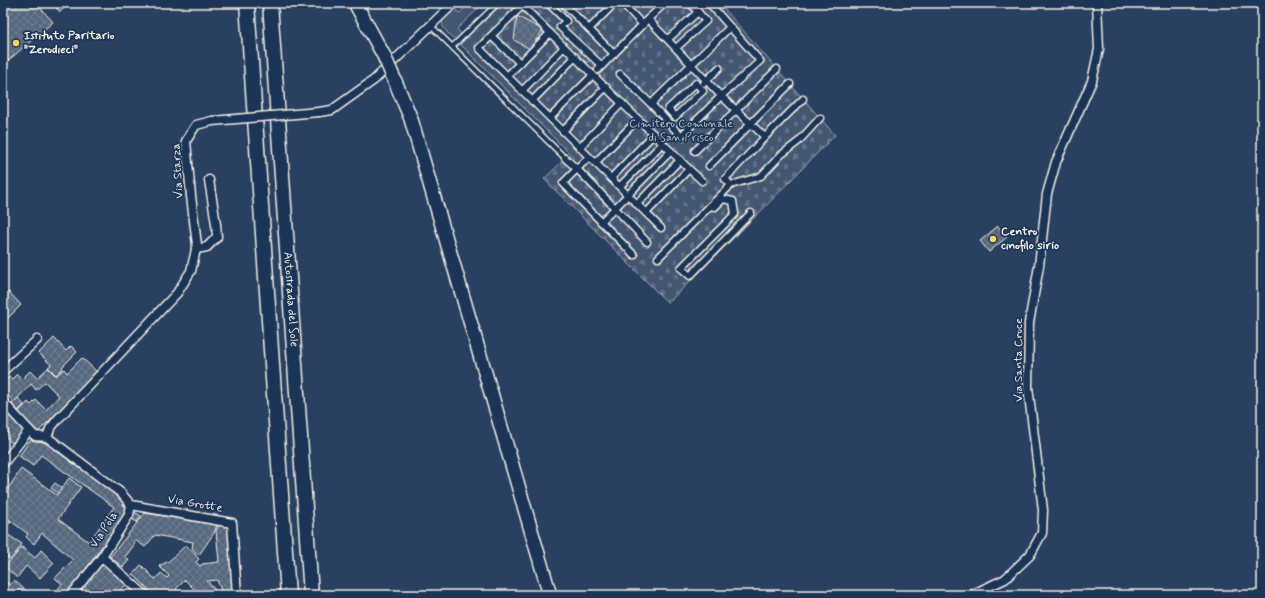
<svg xmlns="http://www.w3.org/2000/svg" width="1265" height="598" viewBox="0 0 1265 598" font-family="Mynerve,sans-serif">
<defs>
<pattern id="cemetery-stones" width="16" height="16" patternUnits="userSpaceOnUse"><rect width="16" height="16" fill="#445771"/><path d="M2 7V4a2 2 0 0 1 4 0v3zM10 15v-3a2 2 0 0 1 4 0v3z" fill="#607085"/></pattern>
<pattern id="building-cross-hatch" width="8" height="8" patternUnits="userSpaceOnUse"><rect width="8" height="8" fill="#56677d"/><path d="M0 0l8 8M0 8l8-8" fill="none" stroke="#6f7d8f"/></pattern>
</defs>
<rect width="100%" height="100%" fill="#2a4060"/>
<filter id="ink" filterUnits="userSpaceOnUse"><feTurbulence type="fractalNoise" baseFrequency=".025" numOctaves="2"/><feDisplacementMap in="SourceGraphic" scale="8" xChannelSelector="R" yChannelSelector="G"/><feConvolveMatrix kernelMatrix="1 2 1 2 8 2 1 2 1" color-interpolation-filters="sRGB"/></filter>
<g filter="url(#ink)">
<path fill="#445771" stroke="#9ca4ac" d="M469 3H484L457 29 462 35 457 40C453 39 451 36 447 32 437 22 445 17 453 9L460 13Z"/>
<path fill="url(#cemetery-stones)" stroke="#9ca4ac" d="M503 3H719L835 135 756 216 668 303 544 179 570 154 460 44Z"/>
<g fill="url(#building-cross-hatch)" stroke="#f4f1e8">
<path d="M9 3H36L53 22 3 65V9Z"/>
<path d="M52 3H70L60 12Z"/>
<path d="M517 16 543 30 530 49 514 40Z"/>
<path d="M998 226 1007 237 989 252 980 241Z"/>
<path d="M9 292 21 305 3 323V297Z"/>
<path d="M54 338 66 351 71 346 77 352 62 367 63 368 56 375 48 367 51 365 39 353Z"/>
<path d="M82 358 97 372 38 432 18 412 28 402 31 405 36 400 46 410 59 396 45 382 36 390 31 384 14 402 3 391V383L9 377 12 379 17 374 22 379 30 371 37 378 48 368 56 376 64 369 67 373Z"/>
<path d="M18 398 24 405 18 411 12 404Z"/>
<path d="M3 405 26 429 12 443 4 435 9 431 3 424Z"/>
<path d="M34 435 118 495 122 500 124 507V516L67 595H53L62 584 55 578 73 560 42 533 34 544 26 537 28 534 3 515V496L21 469 57 495 69 478 81 487 58 519 89 542 114 507 41 455 33 466 19 456Z"/>
<path d="M55 483 62 488 58 493 51 488Z"/>
<path d="M134 512 141 516 137 522 130 518Z"/>
<path d="M145 513 217 525 214 533 199 555 192 549 193 542 155 535 145 547 135 540 134 545 125 557 129 560 123 567 110 557Z"/>
<path d="M3 515 11 521 3 531Z"/>
<path d="M219 525 229 526 235 595H223L217 580 207 581 215 590 210 592 213 595H200L185 580 176 589 181 595H154L133 574 141 565 155 579 161 573 167 578 169 576 159 566 169 561 186 545 199 559 196 562 200 566 202 564 219 562 216 531Z"/>
<path d="M7 534 22 544 11 560 3 554V540Z"/>
<path d="M22 547 35 558 41 550 54 563 40 578 26 566 17 578 5 567Z"/>
<path d="M103 561 126 585 115 595H93L83 585 94 574 92 572Z"/>
<path d="M3 579 10 585 14 580 31 595H3Z"/>
</g>
<g fill="none" stroke-linecap="round" stroke-linejoin="round">
<g stroke="#485b74" stroke-width="6" stroke-dasharray="6 3" stroke-linecap="butt">
<path d="M658 111 699 72"/>
<path d="M674 128 715 89"/>
</g>
<g stroke="#f4f1e8" stroke-width="7">
<g id="service">
<path d="M430 25 565 158"/>
<path d="M453 46 498 3"/>
</g>
</g>
<g stroke="#f4f1e8" stroke-width="9">
<g id="pedestrian">
<path d="M520 3 550 33 520 63 491 36 522 6"/>
<path d="M548 3 566 21 560 27 602 66"/>
<path d="M563 3 614 54"/>
<path d="M622 3 643 25"/>
<path d="M709 3 760 61 721 96 765 137 803 99"/>
<path d="M648 19 665 3"/>
<path d="M589 29 615 3"/>
<path d="M491 36 479 48 646 213 689 169 550 33"/>
<path d="M668 39 698 12"/>
<path d="M676 48 706 21 690 3"/>
<path d="M598 70 648 19 721 96 681 136 651 104 620 74"/>
<path d="M507 76 520 63"/>
<path d="M696 83 703 91 675 117 668 109Z"/>
<path d="M704 83 719 68"/>
<path d="M522 91 564 47"/>
<path d="M532 101 575 57"/>
<path d="M651 104 730 27"/>
<path d="M550 118 593 75"/>
<path d="M563 131 606 87"/>
<path d="M580 147 622 103"/>
<path d="M695 151 777 69"/>
<path d="M565 158 577 169 589 157"/>
<path d="M595 163 638 119"/>
<path d="M709 166 790 84"/>
<path d="M689 169 702 181"/>
<path d="M611 178 654 134"/>
<path d="M731 185 761 176 781 155 799 141 820 118"/>
<path d="M620 186 663 143"/>
<path d="M637 204 680 160"/>
<path d="M710 206 715 207 723 199 733 201 735 214 681 268 690 276 751 213"/>
<path d="M646 213 661 228"/>
<path d="M601 222 615 208 647 242"/>
<path d="M634 255 563 183 577 169 615 208 671 151"/>
<path d="M658 258 731 185 725 179 765 137"/>
</g>
</g>
<g stroke="#f4f1e8" stroke-width="11">
<g id="minor">
<path d="M319 112 332 110 374 80 454 3"/>
<path d="M196 249 207 247 217 237 216 224 209 180"/>
<path d="M3 371 37 340"/>
<path d="M3 402 29 430"/>
<path d="M47 437 50 429 57 420 177 293 191 271 197 245 191 196 186 141 196 125 212 121"/>
<path d="M3 464 29 430 35 436 47 437 121 493 131 505 129 515 102 557 71 595"/>
<path d="M3 480V483"/>
<path d="M131 505 232 523 237 595"/>
<path d="M102 557 145 595"/>
<path d="M971 595 1005 579 1030 555 1042 533 1043 510 1028 387 1029 323 1039 266 1047 194 1056 162 1092 81 1099 49 1097 3"/>
</g>
</g>
<g stroke="#f4f1e8" stroke-width="16">
<g id="trunk">
<path d="M355 3 384 56"/>
<path d="M395 81 411 119 550 595"/>
</g>
</g>
<g stroke="#f4f1e8" stroke-width="17">
<g id="motorway">
<path d="M247 3 288 595"/>
<path id="s1" d="M270 3 311 595"/>
</g>
</g>
<use href="#service" stroke="#1d3557" stroke-width="4"/>
<use href="#pedestrian" stroke="#1d3557" stroke-width="6"/>
<use href="#minor" stroke="#1d3557" stroke-width="8"/>
<use href="#trunk" stroke="#1d3557" stroke-width="13"/>
<use href="#motorway" stroke="#1d3557" stroke-width="14"/>
<g stroke="#f4f1e8" stroke-width="11" stroke-linecap="butt">
<path id="minor-bridge" d="M212 121 319 112"/>
</g>
<g stroke="#f4f1e8" stroke-width="16" stroke-linecap="butt">
<path id="trunk-bridge" d="M384 56 395 81"/>
</g>
<use href="#minor-bridge" stroke="#1d3557" stroke-width="8"/>
<use href="#trunk-bridge" stroke="#1d3557" stroke-width="13"/>
</g>
</g>
<g fill="#ffd166" stroke="#1d3557" stroke-width="1.5">
<circle cx="16" cy="43" r="4"/>
<circle cx="993" cy="239" r="4"/>
</g>
<g text-anchor="middle" dominant-baseline="central" stroke-width="3.5" stroke-linejoin="round" paint-order="stroke">
<g font-size="12" font-weight="bold" fill="#f4f1e8" stroke="#1d3557" text-anchor="start">
<text x="24" y="36">Istituto Paritario<tspan x="24" dy="14">"Zerodieci"</tspan></text>
<text x="1001" y="232">Centro<tspan x="1001" dy="14">cinofilo sirio</tspan></text>
</g>
<g font-size="12" fill="#bfc3c4" stroke="#1d3557">
<text x="681" y="124">Cimitero Comunale<tspan x="681" dy="14">di San Prisco</tspan></text>
</g>
<g font-size="12" fill="#f4f1e8" stroke="#1d3557">
<text transform="translate(178 171) rotate(-93)">Via Starza</text>
<text stroke="none"><textPath href="#s1" startOffset="297">Autostrada del Sole</textPath></text>
<text transform="translate(1019 360) rotate(-90)">Via Santa Croce</text>
<text transform="translate(195 504) rotate(10)">Via Grotte</text>
<text transform="translate(104 530) rotate(-57)">Via Pola</text>
</g>
</g>
<rect width="1265" height="598" fill="none" stroke="#1d3557" stroke-width="16"/>
<rect x="8" y="8" width="1249" height="582" fill="none" stroke="#f4f1e8" stroke-width="1.5" filter="url(#ink)"/>
</svg>
